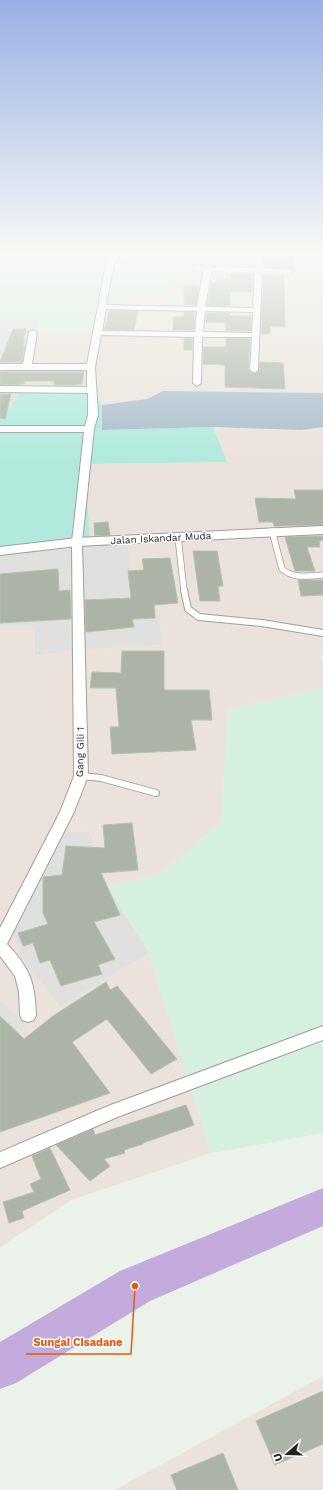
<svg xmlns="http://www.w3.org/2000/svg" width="323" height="1490" viewBox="0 0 323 1490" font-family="'Work Sans',sans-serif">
<rect width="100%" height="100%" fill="#eaf2e9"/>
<g fill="#e0e0df">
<path d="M0 318H39L30 364 92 366 89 388 11 408H0Z"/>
<path d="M127 536 135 608 158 609 162 645 77 650 35 656 34 626H0V550Z"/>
<path d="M66 831 90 832 108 887 149 953 60 1007 22 958 12 933 37 879Z"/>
<path d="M0 999 27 1025 0 1048Z"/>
</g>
<g fill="#ebe2db">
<path d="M196 256 311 257 323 273V393L163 391 147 399 102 405 89 388 92 366 30 365 37 332 91 331 100 294 166 295 165 265 194 268Z"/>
<path d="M213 427 302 430 323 427V654L320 656 323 662V688L228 710 221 823 159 875 108 887 90 832 66 831 37 879 12 933 22 958 60 1007 149 953 211 1153 71 1200 0 1247V1048L26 1025 0 999V626H34L35 656 77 650 162 645 158 609 134 608 127 536 90 538 85 464 226 462Z"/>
<path d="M323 1376V1490H115Z"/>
</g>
<g fill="#d5f0de">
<path d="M0 252H113L106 261 91 332H37L38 318H0Z"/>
<path d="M129 252H323V273L311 257 197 256 194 268 165 266 166 295 111 294 115 271Z"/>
<path d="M323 688V1030L315 1034 323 1047V1133L211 1153 149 953 108 887 159 875 221 823 228 710Z"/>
</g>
<path fill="#b1eadd" d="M19 391 92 392 102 405V430L213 427 227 462 85 464 90 538 0 549V408H11Z"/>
<path fill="#aabdcb" d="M163 391 323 393V427L302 430 213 427 102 430V405L147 399Z"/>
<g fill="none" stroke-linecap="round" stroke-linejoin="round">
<path fill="#c4abde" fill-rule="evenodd" d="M323 1188V1226L150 1301 16 1383 0 1389V1342L120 1271Z"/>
</g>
<g fill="#acb4a8" stroke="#b2c4ab">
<path d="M262 257H292L294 270 264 267Z"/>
<path d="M231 273 253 274 252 292H230V306H207L211 282 216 283V278H231Z"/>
<path d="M263 275 284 276 285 327 270 326V334H261Z"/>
<path d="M184 285 199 286 196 305H184Z"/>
<path d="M109 311H138L134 330H104Z"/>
<path d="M184 312H195L194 330H173L174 317H184Z"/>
<path d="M206 313H230V316H251V331H226V323L205 322Z"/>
<path d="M13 329H26L23 340H25L23 346H25L22 362H0Z"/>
<rect x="184" y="338" width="8" height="12"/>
<path d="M226 338H250L248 370 253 374 259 371 260 362 283 363 285 389 225 387V365L203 364V347H226Z"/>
<path d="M0 372H84L82 384 70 385H54V381H24V384L0 385Z"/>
<path d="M0 394H11L5 419 0 418Z"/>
<path d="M294 490H323V525L282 526H274L273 522H259L255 498 296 499Z"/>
<path d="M108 522 110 535 95 536 94 523Z"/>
<path d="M323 536V540L319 541 320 547H307L315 571H295L285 537Z"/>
<path d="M193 551H217L223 586H218L220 601H200Z"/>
<path d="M170 558 178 603 154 605 155 618 132 619 134 627 86 632 85 600 131 598 128 571 144 570 142 559Z"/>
<path d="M58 569 59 591 70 590 71 619 0 623V574Z"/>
<path d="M298 580H323V595L301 596Z"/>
<path d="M122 651H164V690H209L212 720H191L196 750 112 754 110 727H119L116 688H90L92 672 121 673Z"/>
<path d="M132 823 138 870 101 873 120 915 94 922 115 959 98 965 102 974 61 986 50 960 40 963 33 943 23 946 18 933 48 924 43 913V877L62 875 66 846 105 848 103 825Z"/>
<path d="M106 982 110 990 117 986 177 1059 151 1074 107 1019 72 1042 110 1093 0 1132V1016L24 1039 53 1016Z"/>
<path d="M186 1105 194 1125 143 1143V1144L124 1150 125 1153 104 1159 110 1166 90 1181 56 1145 93 1129 95 1135Z"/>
<path d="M50 1148 70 1190 22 1211 24 1218 9 1223 3 1202 34 1192 30 1184 41 1179 32 1156Z"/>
<path d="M323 1391V1444L275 1465 256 1421Z"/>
<path d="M223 1453 238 1490H177L171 1475Z"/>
</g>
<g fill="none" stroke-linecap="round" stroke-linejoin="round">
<g stroke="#9f9f9f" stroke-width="5.5">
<path id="service-far2" d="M197 268 289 272"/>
</g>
<g stroke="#9f9f9f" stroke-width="7">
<g id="service-far1">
<path d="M272 531 282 569C293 579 309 576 323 575"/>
<path d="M178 537 184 591"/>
</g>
</g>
<g stroke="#9f9f9f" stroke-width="8">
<g id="service">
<path d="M184 590 188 609 199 617 262 623 323 633"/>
<path d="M81 776 101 778 156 793"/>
</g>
</g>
<g stroke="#9f9f9f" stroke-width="2">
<g id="minor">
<path d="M115 252H123L114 264 106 305 197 307 204 268 208 266 212 268 205 307 253 308 255 271 262 269 258 370 254 373 250 370 252 337H202L201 383 197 386 193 383 194 337 101 335 95 367 98 415 94 429 82 542 88 776 74 812 7 944C30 968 35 982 36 1015L34 1020 28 1022 22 1020 20 1015 19 992 15 976 0 956V928L60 812 74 776 72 542 84 432H0V426H85L88 415V393L0 392V386L87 387V370H0V364H23L29 332 33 330 37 332 32 364H87L106 264ZM106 309 197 311 195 332 102 331ZM205 311 253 312 252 333 203 332Z"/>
<path d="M323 1026V1040L120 1116 0 1168V1152L108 1106Z"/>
</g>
</g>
<g stroke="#9f9f9f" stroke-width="2">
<path id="tertiary" d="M323 526V534L77 546 0 555V547L77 538Z"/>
</g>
<use href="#service-far2" stroke="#fff" stroke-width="4.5"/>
<use href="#service-far1" stroke="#fff" stroke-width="5.5"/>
<use href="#service" stroke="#fff" stroke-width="6"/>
<use href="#minor" fill="#fff" fill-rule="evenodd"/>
<use href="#tertiary" fill="#fff" fill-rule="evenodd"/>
</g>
<linearGradient id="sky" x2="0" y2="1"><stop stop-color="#99b0e4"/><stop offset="0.55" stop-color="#f6f9f5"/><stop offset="1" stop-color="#f6f9f5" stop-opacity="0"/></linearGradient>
<rect width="323" height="460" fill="url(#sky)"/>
<g text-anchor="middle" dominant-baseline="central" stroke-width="3" stroke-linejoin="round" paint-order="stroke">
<g font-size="10" fill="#222" stroke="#fff">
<text transform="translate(161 538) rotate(-3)">Jalan Iskandar Muda</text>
<text transform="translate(80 752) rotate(-89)">Gang Gili 1</text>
</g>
</g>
<path fill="none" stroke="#e8590c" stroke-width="1.5" d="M135 1286L131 1354H26"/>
<circle fill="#e8590c" stroke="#fff" stroke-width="1.5" cx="135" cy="1286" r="4"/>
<g font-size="11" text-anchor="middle" font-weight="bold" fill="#e8590c" stroke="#fff" stroke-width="3" stroke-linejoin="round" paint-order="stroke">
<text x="78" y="1346">Sungai Cisadane</text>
</g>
<g transform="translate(287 1454) rotate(250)" stroke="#ffffff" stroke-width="3" paint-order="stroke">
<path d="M0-3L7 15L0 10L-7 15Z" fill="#222222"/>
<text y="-6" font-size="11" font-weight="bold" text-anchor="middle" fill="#222222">U</text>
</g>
</svg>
